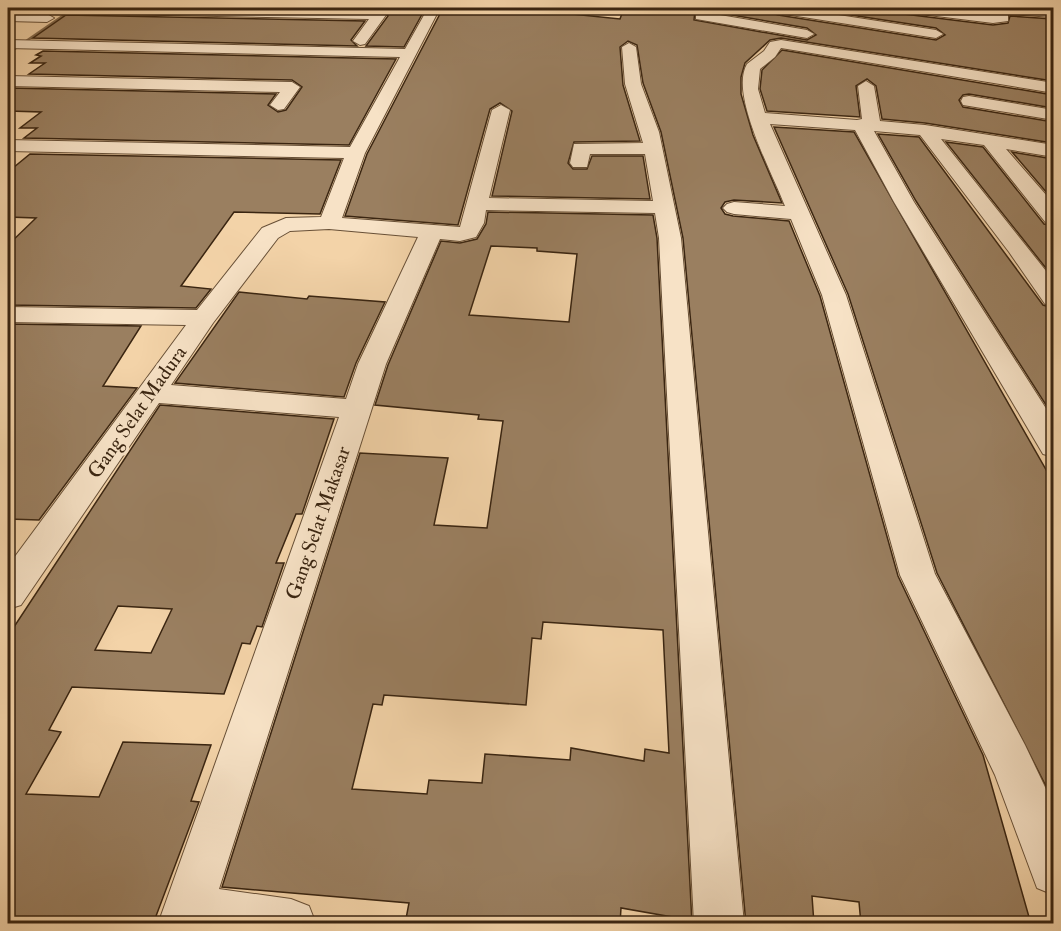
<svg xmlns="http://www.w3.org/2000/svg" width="1061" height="931" viewBox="0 0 1061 931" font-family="'IM FELL Double Pica',serif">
<rect width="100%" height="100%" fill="#f3d3a8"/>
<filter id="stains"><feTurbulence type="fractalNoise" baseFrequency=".00333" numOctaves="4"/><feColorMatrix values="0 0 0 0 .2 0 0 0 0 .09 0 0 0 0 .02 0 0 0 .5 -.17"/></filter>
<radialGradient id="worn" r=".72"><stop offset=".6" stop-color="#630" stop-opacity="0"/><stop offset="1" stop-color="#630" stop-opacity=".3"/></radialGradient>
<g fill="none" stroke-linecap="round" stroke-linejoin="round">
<path fill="#836a4d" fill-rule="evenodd" d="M72 8H76L8 55V52Z"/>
</g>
<g fill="#9a7f60" stroke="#3a2511" stroke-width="1.5" fill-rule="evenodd">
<path d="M244 8H411L425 9 404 47 366 46 388 16 379 9Z"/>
<path d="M624 8 682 11V8H703L695 11 694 20 807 40 816 35 807 28 720 13 724 8H771V13L778 15 936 40 945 35 936 28 805 8H896L904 14 993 25 1008 23 1010 16 1053 19V81L781 38 770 40 745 63 741 77V94L753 135 782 203 734 200 725 202 721 208 725 214 733 216 789 221 820 296 898 576 983 755 1031 924H861L859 902 812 896 814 924H746L683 238 661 132 643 83 637 45 628 41 620 47 623 85 640 141 574 142 568 163 573 169H587L592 156H643L650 199 492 196 512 111 500 103 490 109 458 225 345 216 367 154 442 10 523 9 620 19Z"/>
<path d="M66 15 365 21 351 40 357 46 33 38Z"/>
<path d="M782 50 1053 95V108L969 94 963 95 959 100 963 107 1053 122V143L925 123 882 119 876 86 867 79 856 86 860 117 767 111 760 89 762 70Z"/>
<path d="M43 51 396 59 349 145 24 138 37 128H20L41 112 8 111 9 88 276 94 268 105 278 112 286 110 302 87 292 80 29 74 45 63H30L41 56 36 55Z"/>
<path d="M774 127 854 132 1053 482V800L937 573 848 294Z"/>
<path d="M878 134 919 137 1043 305 1053 308V416L916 201Z"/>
<path d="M946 142 983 147 1044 224 1053 226V277Z"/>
<path d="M1012 152 1053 159V200Z"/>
<path d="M30 154 341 160 320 214 234 212 181 286 211 289 196 308 8 305V245L36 218 8 217V172Z"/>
<path d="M488 212 653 215 657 238 692 924H672V917L621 908 620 924H405L409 903 222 887 360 453 448 458 434 525 487 528 503 421 478 419 479 415 375 405 388 365 441 241 460 243 477 239 486 224ZM491 246 537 248V251L577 254 569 322 469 315ZM543 622 663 630 669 753 645 749 644 761 571 748 570 760 485 754 482 783 429 780 427 794 352 789 373 704 382 705 384 695 526 705 532 638 541 639Z"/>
<path d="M239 292 307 299 309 296 385 302 356 363 344 397 175 383Z"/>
<path d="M8 324 141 326 103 386 137 388 39 520 8 519Z"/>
<path d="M160 405 334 419 302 514H296L276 563H284L262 627 257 626 250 644 242 643 224 694 72 687 49 730 61 732 26 794 99 797 123 742 211 745 191 801 199 802 153 924H8V636ZM118 606 172 609 151 653 95 650Z"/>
</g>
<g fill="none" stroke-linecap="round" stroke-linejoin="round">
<g stroke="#685037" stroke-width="2">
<g id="street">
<path d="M55 8 379 11 386 15 365 44 360 45 353 41 369 19 60 13 55 12Z"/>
<path d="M428 8H440L365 153 342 218 460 227 492 110 501 105 510 110 489 198 653 201 645 154H590L587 167H573L570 163 574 144 643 143 625 84 622 47 629 43 636 47 641 84 659 132 681 238 744 924H694L659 238 655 213 486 210 484 223 476 237 460 241 440 239 386 364 219 889 291 899 309 906 316 924H158L339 417 159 403 21 605 8 609V566L186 325 8 322V307L197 310 262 228 286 218 321 217 344 158 8 151V140L350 147 400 57 8 48V40L405 49ZM329 229 418 237 358 364 346 399 171 385 213 323 278 238 290 231Z"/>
<path d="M707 8H722L714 14 807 30 814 34 807 38 696 19V13Z"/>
<path d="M773 8H793L936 30 943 34 936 38 778 13 773 12Z"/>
<path d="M898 8H931L993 15 995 8 1054 9V17L1008 14V21L993 23 904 12Z"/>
<path d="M8 13 47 14 54 18 47 22 8 21Z"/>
<path d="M781 40 1054 83V93L781 48 775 57 760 69 758 89 765 113 857 120 862 119 858 86 866 81 874 86 880 121 925 125 1054 145V157L1006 149 1054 204V224L1046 223 984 145 941 139 1054 281V306L1045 304 1009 252 920 135 874 131 914 202 1054 421V457L1043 454 894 202 855 130 770 124 846 295 935 574 1025 745 1054 806V895L1037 888 995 775 900 575 822 295 791 219 734 214 727 212 723 208 727 204 734 202 785 206C773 174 729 94 747 64L764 51 770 42Z"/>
<path d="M8 76 292 82 300 87 284 109 278 110 270 105 280 92 8 86Z"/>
<path d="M969 96 1054 110V120L963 105 961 101 963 97Z"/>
</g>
</g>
<use href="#street" fill="#f7e2c6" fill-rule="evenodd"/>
</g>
<g text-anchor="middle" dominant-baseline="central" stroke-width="6" stroke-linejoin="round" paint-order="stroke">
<g font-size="20" fill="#3a2511" stroke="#f7e2c6">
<text transform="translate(137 412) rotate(-55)">Gang Selat Madura</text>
<text transform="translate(318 523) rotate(-71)">Gang Selat Makasar</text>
</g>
</g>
<rect width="1061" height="931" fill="none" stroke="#f3d3a8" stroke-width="30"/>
<rect x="9" y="9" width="1043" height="913" fill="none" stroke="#3a2511" stroke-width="3"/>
<rect x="15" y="15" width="1031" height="901" fill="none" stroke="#3a2511" stroke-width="1.5"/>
<rect width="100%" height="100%" filter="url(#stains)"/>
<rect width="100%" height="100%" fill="url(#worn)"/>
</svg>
